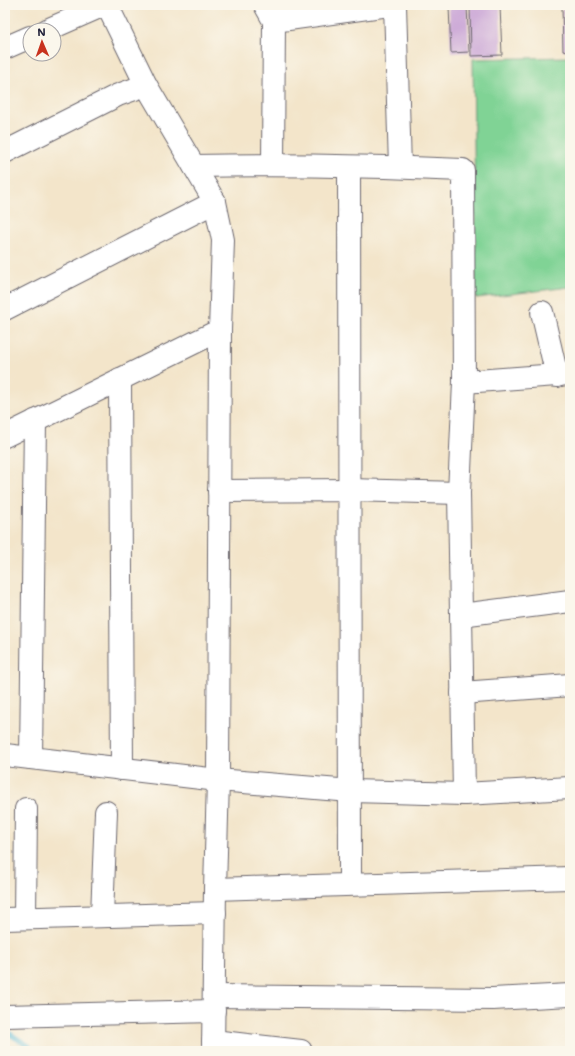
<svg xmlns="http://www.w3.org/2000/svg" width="575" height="1056" viewBox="0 0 575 1056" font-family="Mali,sans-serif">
<rect width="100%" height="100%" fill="#fbf7ec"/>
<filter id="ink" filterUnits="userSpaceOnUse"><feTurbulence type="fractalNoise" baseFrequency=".025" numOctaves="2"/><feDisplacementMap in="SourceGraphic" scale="8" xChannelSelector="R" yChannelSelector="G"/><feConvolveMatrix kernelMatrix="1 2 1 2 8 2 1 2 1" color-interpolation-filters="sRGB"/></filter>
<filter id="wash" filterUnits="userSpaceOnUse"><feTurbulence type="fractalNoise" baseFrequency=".012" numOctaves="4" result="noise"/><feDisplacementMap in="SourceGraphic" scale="16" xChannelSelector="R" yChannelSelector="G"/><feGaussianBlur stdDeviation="0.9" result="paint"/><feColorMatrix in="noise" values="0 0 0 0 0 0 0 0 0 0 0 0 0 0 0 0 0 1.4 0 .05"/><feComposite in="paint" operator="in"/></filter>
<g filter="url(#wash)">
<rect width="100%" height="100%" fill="#f3e5ca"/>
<path fill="#80d395" stroke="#517a68" d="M570 57V287L476 298 473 59Z"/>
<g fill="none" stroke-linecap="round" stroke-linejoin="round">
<path stroke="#54b5d2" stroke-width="5.5" d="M5 1031 29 1046 28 1051"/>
</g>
<g id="blocks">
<g fill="#ceacd8">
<path d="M467 6 469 52 451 53 449 7Z"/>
<path d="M500 6 502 55 471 56 470 7Z"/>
<path d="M562 7H570V50L563 51Z"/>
</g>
</g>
</g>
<g filter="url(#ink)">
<use href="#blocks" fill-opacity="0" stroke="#6b666d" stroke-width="1"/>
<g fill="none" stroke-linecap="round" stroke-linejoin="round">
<g stroke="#6b666d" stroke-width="24">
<g id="minor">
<path d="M107 5 146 85"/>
<path d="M265 5 274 21 273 164"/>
<path d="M395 5 400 167"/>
<path d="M274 21 389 5"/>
<path d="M47 30 104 5"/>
<path d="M5 48 30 37"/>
<path d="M5 152 118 95 146 85 215 202 223 240 220 330 218 780 215 889 213 1051"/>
<path d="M194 166C284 164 374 166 463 170L464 382 459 493 464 794"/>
<path d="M349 167 350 884"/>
<path d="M5 309 215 202"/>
<path d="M542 312 557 376"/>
<path d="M120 379 122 769"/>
<path d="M464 382 570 374"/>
<path d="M5 436 220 330"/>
<path d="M219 491 350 490 459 493"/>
<path d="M461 615 570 601"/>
<path d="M462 693 570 685"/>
<path d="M5 755 218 780 351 791 464 794 570 788"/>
<path d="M31 758 35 421"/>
<path d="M215 889 570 878"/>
<path d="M102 916 106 812"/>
<path d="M25 918 26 809"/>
<path d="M5 919 215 913"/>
<path d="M214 996 493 999 570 995"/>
<path d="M5 1016 214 1011"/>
<path d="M213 1041 301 1051"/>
</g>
</g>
<use href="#minor" stroke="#fff" stroke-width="22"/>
</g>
</g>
<rect width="575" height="1056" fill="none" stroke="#fbf7ec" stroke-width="20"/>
<g transform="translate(42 42) rotate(358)"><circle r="19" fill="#fbf7ec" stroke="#a4a2a5"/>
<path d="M0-3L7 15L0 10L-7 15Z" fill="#c8321e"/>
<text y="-6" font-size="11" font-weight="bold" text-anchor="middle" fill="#22223b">N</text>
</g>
</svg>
